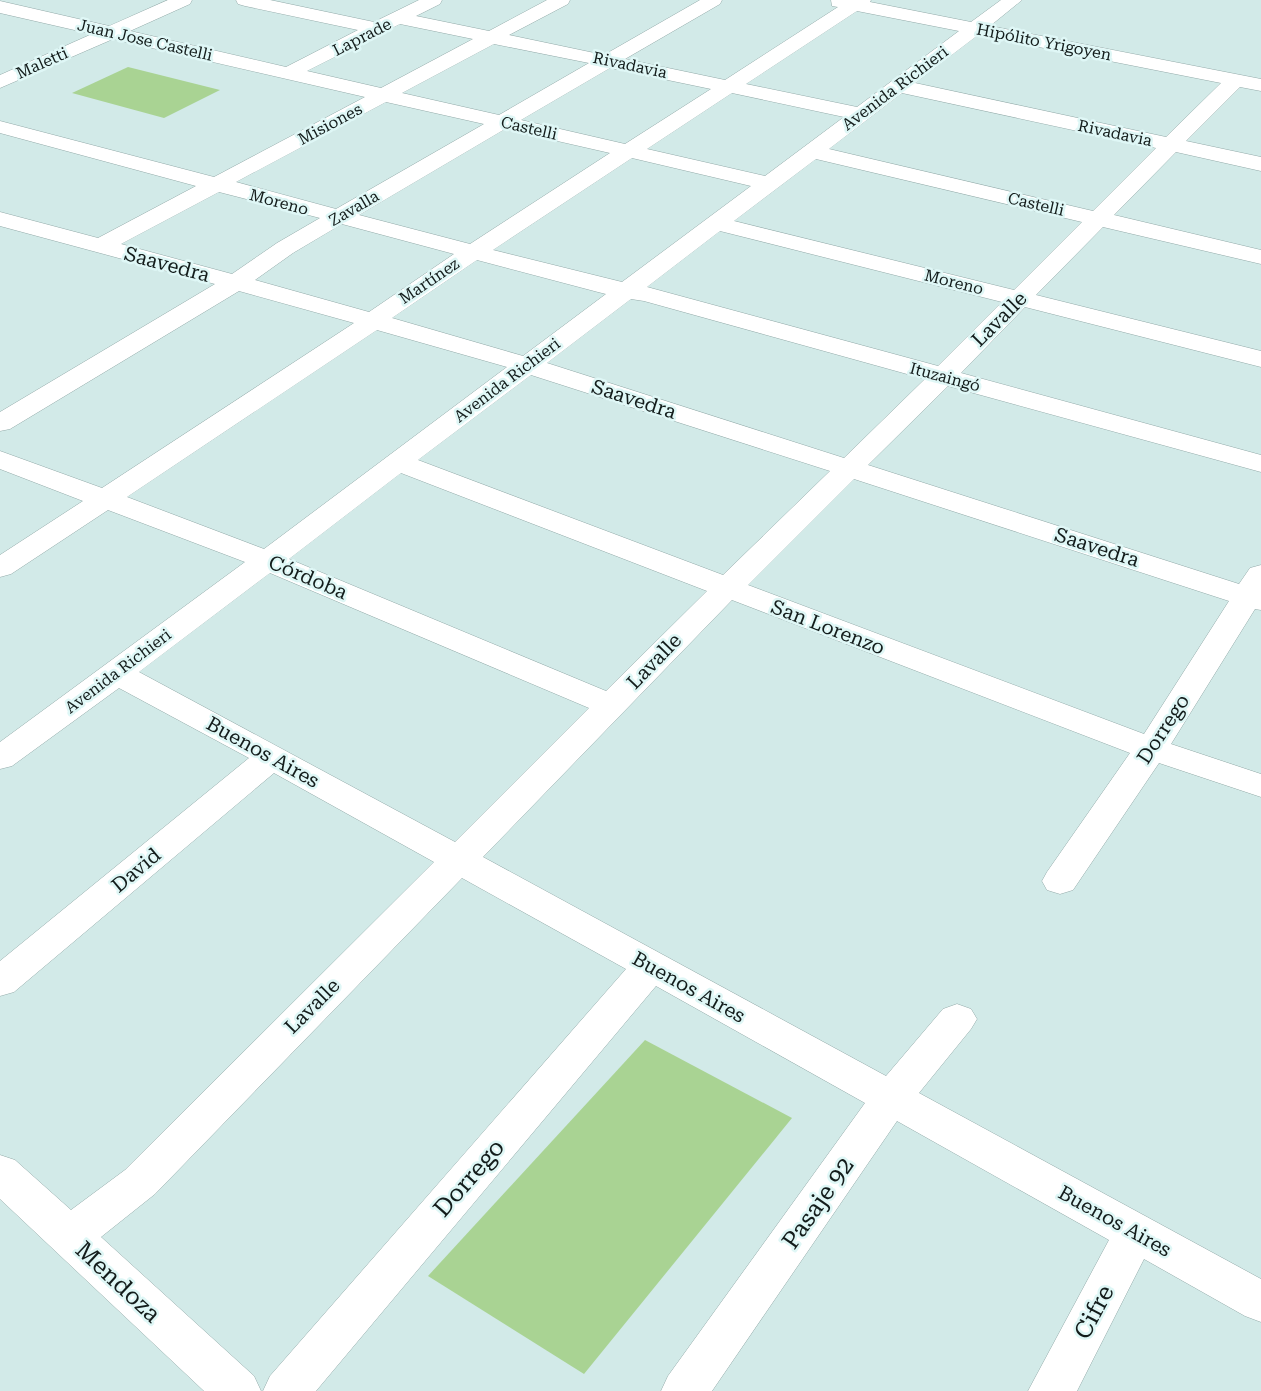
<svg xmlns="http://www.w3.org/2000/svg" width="1261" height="1391" viewBox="0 0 1261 1391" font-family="'Roboto Serif',serif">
<rect width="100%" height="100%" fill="#d2eae8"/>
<g fill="#a9d393">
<path d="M128 67 220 90 164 118 72 93Z"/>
<path d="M645 1040 792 1118 584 1374 428 1276Z"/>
</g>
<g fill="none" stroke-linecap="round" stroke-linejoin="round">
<g stroke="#93aaa9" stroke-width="1">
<path id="minor" d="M168 0H192L190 4 130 31 286 67 358 30 245 6 238 4 236 0H270L374 22 419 0H442L440 4 416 16 489 31 547 0H570L568 4 509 35 604 55 700 0H722L720 4 625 59 725 80 838 7 832 6 831 0H871L870 2 971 22 1001 0H1022L990 26 1261 79V91L1240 87 1186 141 1261 157V171L1176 152 1114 215 1261 250V264L1103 227 1036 295 1261 351V367L1025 307 961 373 1261 455V472L948 386 868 465 1239 584 1250 568 1261 565V610L1255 609 1171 744 1261 774V797L1159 763 1073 890 1060 894 1047 890 1042 881 1047 872 1130 753 732 600 483 857 886 1076 943 1009 957 1004 971 1009 977 1019 971 1029 919 1093 1261 1279V1322L1245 1316 1144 1259 1077 1391H1028L1109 1240 897 1121 712 1391H661L668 1376 865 1103 656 986 316 1391H263L270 1376 626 969 462 878 155 1194 101 1237 254 1376 261 1391H204L0 1199V1155L15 1160 71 1210 125 1170 434 862 274 773 14 992 0 996V961L249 758 119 688 12 766 0 769V742L245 562 108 510 11 574 0 577V555L83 501 0 469V451L102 488 354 323 239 291 10 429 0 431V412L215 284 0 226V212L98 238 196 186 0 133V121L214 177 365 97 113 39 0 88V75L92 34 0 13V1L109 26ZM857 11 959 31 857 107 746 84ZM400 24 473 39 381 88 307 71ZM978 35 1221 83 1166 137 915 83ZM494 44 589 63 499 115 402 93ZM610 68 711 89 625 144 521 120ZM732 93 844 117 765 176 647 149ZM902 93 1156 148 1093 211 829 149ZM386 102 484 124 336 209 236 182ZM505 129 610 153 470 244 359 215ZM632 158 751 186 622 282 493 250ZM816 159 1082 222 1014 290 734 221ZM219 192 320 218 277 243 232 274 121 244ZM342 224 454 254 369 312 255 280 293 253ZM720 231 1002 302 938 366 647 287ZM477 260 598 292 606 294 523 356 392 318ZM631 299 644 301 925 379 844 458 547 363ZM377 330 507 367 264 549 127 497ZM531 375 830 471 723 575 418 460ZM401 473 707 591 606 691 289 559ZM854 479 1229 601 1144 734 748 585ZM270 573 589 708 455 842 139 672Z"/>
</g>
<use href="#minor" fill="#fff" fill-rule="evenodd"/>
</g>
<g text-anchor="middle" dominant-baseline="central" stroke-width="5" stroke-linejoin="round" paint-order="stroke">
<g font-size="16" fill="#131c1b" stroke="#dff7f6">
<text transform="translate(362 37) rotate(-27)">Laprade</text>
<text transform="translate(145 40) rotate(13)">Juan Jose Castelli</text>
<text transform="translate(1044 42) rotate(11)">Hipólito Yrigoyen</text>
<text transform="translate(42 63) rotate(-24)">Maletti</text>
<text transform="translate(630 65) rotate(12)">Rivadavia</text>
<text transform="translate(895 88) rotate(-37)">Avenida Richieri</text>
<text transform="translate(330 124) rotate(-28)">Misiones</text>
<text transform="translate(529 128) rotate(13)">Castelli</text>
<text transform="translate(1115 133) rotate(12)">Rivadavia</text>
<text transform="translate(279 202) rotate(15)">Moreno</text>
<text transform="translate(1036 204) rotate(13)">Castelli</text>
<text transform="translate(354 208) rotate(-30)">Zavalla</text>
<text transform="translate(429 281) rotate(-34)">Martínez</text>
<text transform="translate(954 282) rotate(14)">Moreno</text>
<text transform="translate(945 377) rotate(15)">Ituzaingó</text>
<text transform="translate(507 380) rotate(-37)">Avenida Richieri</text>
<text transform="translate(118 671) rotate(-37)">Avenida Richieri</text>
</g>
<g font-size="20" fill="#131c1b" stroke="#dff7f6">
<text transform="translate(167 264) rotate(15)">Saavedra</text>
<text transform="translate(999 319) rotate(-45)">Lavalle</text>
<text transform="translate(634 399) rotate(18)">Saavedra</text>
<text transform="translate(1097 547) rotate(18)">Saavedra</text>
<text transform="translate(308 577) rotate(23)">Córdoba</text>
<text transform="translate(828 627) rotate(21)">San Lorenzo</text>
<text transform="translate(654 661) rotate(-46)">Lavalle</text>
<text transform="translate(1163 729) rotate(-57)">Dorrego</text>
<text transform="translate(263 752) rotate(29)">Buenos Aires</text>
<text transform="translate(136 870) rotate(-40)">David</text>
<text transform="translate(689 987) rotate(29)">Buenos Aires</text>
<text transform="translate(312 1006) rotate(-45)">Lavalle</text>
<text transform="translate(1115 1221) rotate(29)">Buenos Aires</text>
</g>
<g font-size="24" fill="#131c1b" stroke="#dff7f6">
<text transform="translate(469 1178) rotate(-49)">Dorrego</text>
<text transform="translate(818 1203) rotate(-55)">Pasaje 92</text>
<text transform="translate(118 1282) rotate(43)">Mendoza</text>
<text transform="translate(1094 1312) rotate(-62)">Cifre</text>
</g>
</g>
</svg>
